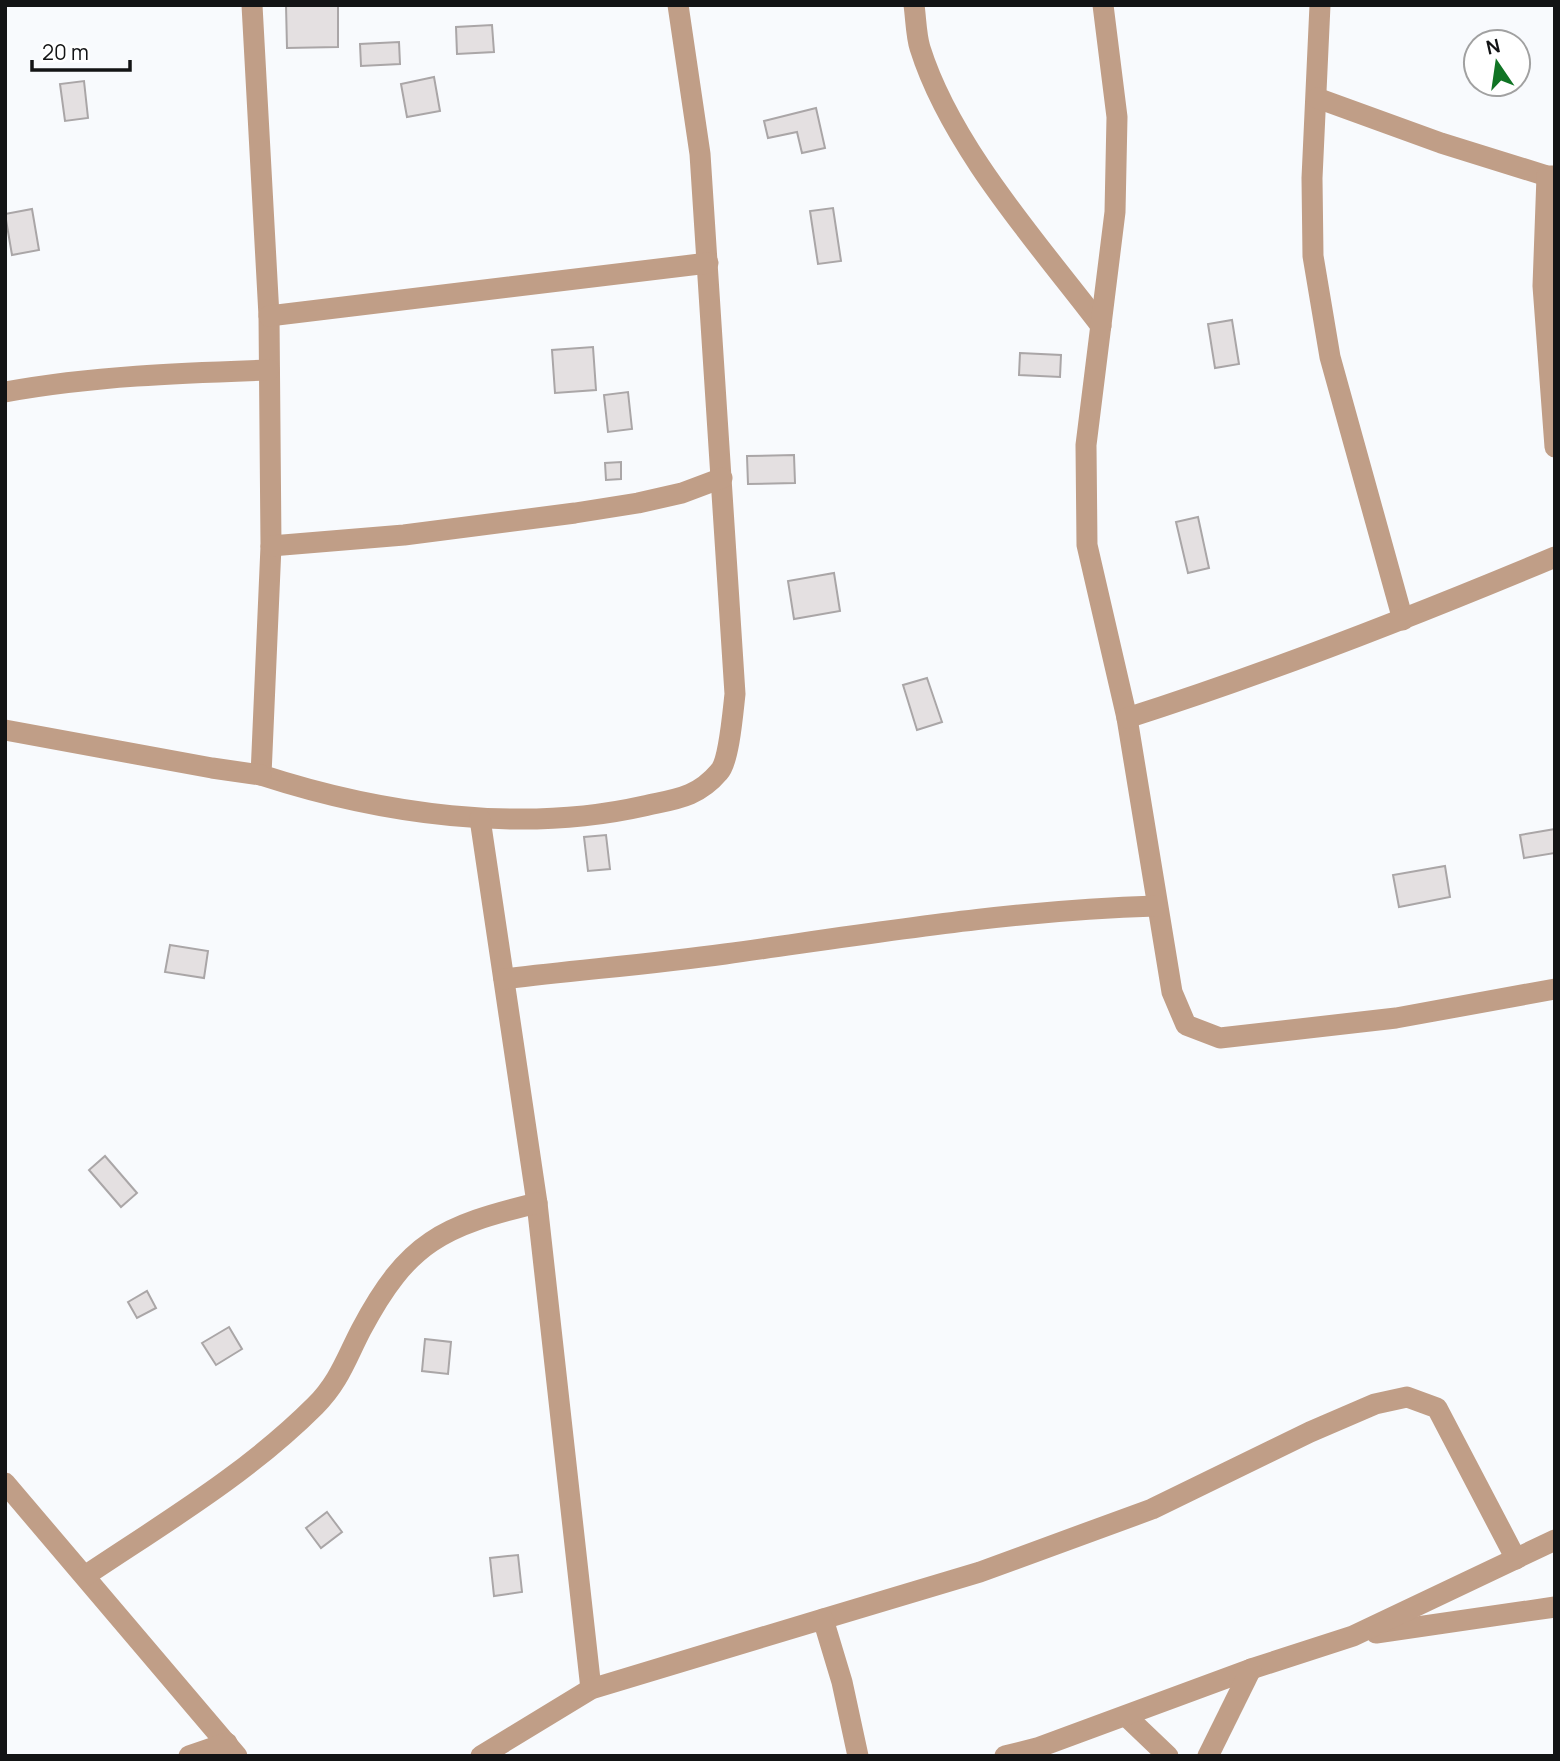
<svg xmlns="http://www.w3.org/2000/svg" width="1560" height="1761" viewBox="0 0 1560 1761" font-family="Manrope,sans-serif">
<rect width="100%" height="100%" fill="#f8fafd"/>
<g fill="#e4e0e1" stroke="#aaa6a7" stroke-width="2">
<path d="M286 5H338V47L287 48Z"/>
<path d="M492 25 494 52 457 54 456 27Z"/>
<path d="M399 42 400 64 361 66 360 44Z"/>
<path d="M434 77 440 111 407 117 401 84Z"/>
<path d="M84 81 88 118 65 121 60 84Z"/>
<path d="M816 108 825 148 802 153 797 132 768 138 764 121Z"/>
<path d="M833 208 841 261 818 264 810 211Z"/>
<path d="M32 209 39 250 12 255 5 214Z"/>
<path d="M1232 320 1239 364 1215 368 1208 324Z"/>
<path d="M593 347 596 390 555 393 552 350Z"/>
<path d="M1020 353 1061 355 1060 377 1019 375Z"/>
<path d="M628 392 632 429 608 432 604 395Z"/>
<path d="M794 455 795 483 748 484 747 456Z"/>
<path d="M621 462V479L606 480 605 463Z"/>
<path d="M1198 517 1209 568 1188 573 1176 522Z"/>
<path d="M834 573 840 611 794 619 788 581Z"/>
<path d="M927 678 942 722 917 730 903 685Z"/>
<path d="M1555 829V853L1524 858 1520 835Z"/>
<path d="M606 835 610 869 588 871 584 837Z"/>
<path d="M1445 866 1450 897 1399 907 1393 875Z"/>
<path d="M170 945 208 951 204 978 165 972Z"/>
<path d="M105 1156 137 1193 121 1207 89 1170Z"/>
<path d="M147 1291 156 1308 137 1318 128 1302Z"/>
<path d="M229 1327 242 1349 216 1365 202 1343Z"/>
<path d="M425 1339 451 1342 448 1374 422 1371Z"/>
<path d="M327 1512 342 1532 321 1548 306 1528Z"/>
<path d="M518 1555 522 1592 494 1596 490 1558Z"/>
</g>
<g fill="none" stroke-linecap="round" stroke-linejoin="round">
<g stroke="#c09e87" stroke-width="21">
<path d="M252 5 269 316 271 546 261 775C381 814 520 834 644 806 675 799 697 798 719 772 729 762 733 711 735 694L700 154 678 5"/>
<path d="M914 5C916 19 916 35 920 48 951 147 1038 243 1101 326"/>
<path d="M1103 5 1117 117 1115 212 1086 445 1087 545 1127 718 1172 992 1186 1025 1220 1038 1396 1018 1555 989"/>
<path d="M1320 5 1312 178 1313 256 1330 357 1403 620"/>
<path d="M1317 98 1441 143 1547 176H1555"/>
<path d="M1547 176 1543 286 1555 447"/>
<path d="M269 316 708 263"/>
<path d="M5 392C93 376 180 373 269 370"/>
<path d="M271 546 404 535 575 513 638 503 682 493 722 478"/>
<path d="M1127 718C1272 672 1414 616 1555 557"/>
<path d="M5 730 212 768 261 775"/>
<path d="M480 819 537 1203 591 1689"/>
<path d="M504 979C578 970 652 964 725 954 869 934 1011 910 1156 906"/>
<path d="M5 1483 237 1756"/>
<path d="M85 1576C164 1523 247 1474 315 1406 339 1382 346 1359 361 1330 408 1241 443 1226 537 1203"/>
<path d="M823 1619 980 1572 1152 1509 1310 1432 1375 1404 1407 1397 1437 1408 1516 1559"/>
<path d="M1376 1633 1555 1607"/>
<path d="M1126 1716 1168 1756"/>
<path d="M189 1756 227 1743"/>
<path d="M481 1756 591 1689 823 1619 842 1682 858 1756"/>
<path d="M1005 1756 1037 1748 1251 1669 1353 1636 1555 1540"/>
<path d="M1208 1756 1251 1669"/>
</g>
</g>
<rect width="1560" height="1761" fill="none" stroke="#131415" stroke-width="14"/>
<g transform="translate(1497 63) rotate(347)"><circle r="33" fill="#ffffff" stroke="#a1a1a1" stroke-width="2"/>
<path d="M0-5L12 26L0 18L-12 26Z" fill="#107424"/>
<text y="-10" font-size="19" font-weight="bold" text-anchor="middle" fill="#131415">N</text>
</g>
<path d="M32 60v10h98v-10" fill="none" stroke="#131415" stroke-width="3.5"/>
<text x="42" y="60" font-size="21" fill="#131415" stroke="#ffffff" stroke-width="5" paint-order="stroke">20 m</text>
</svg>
